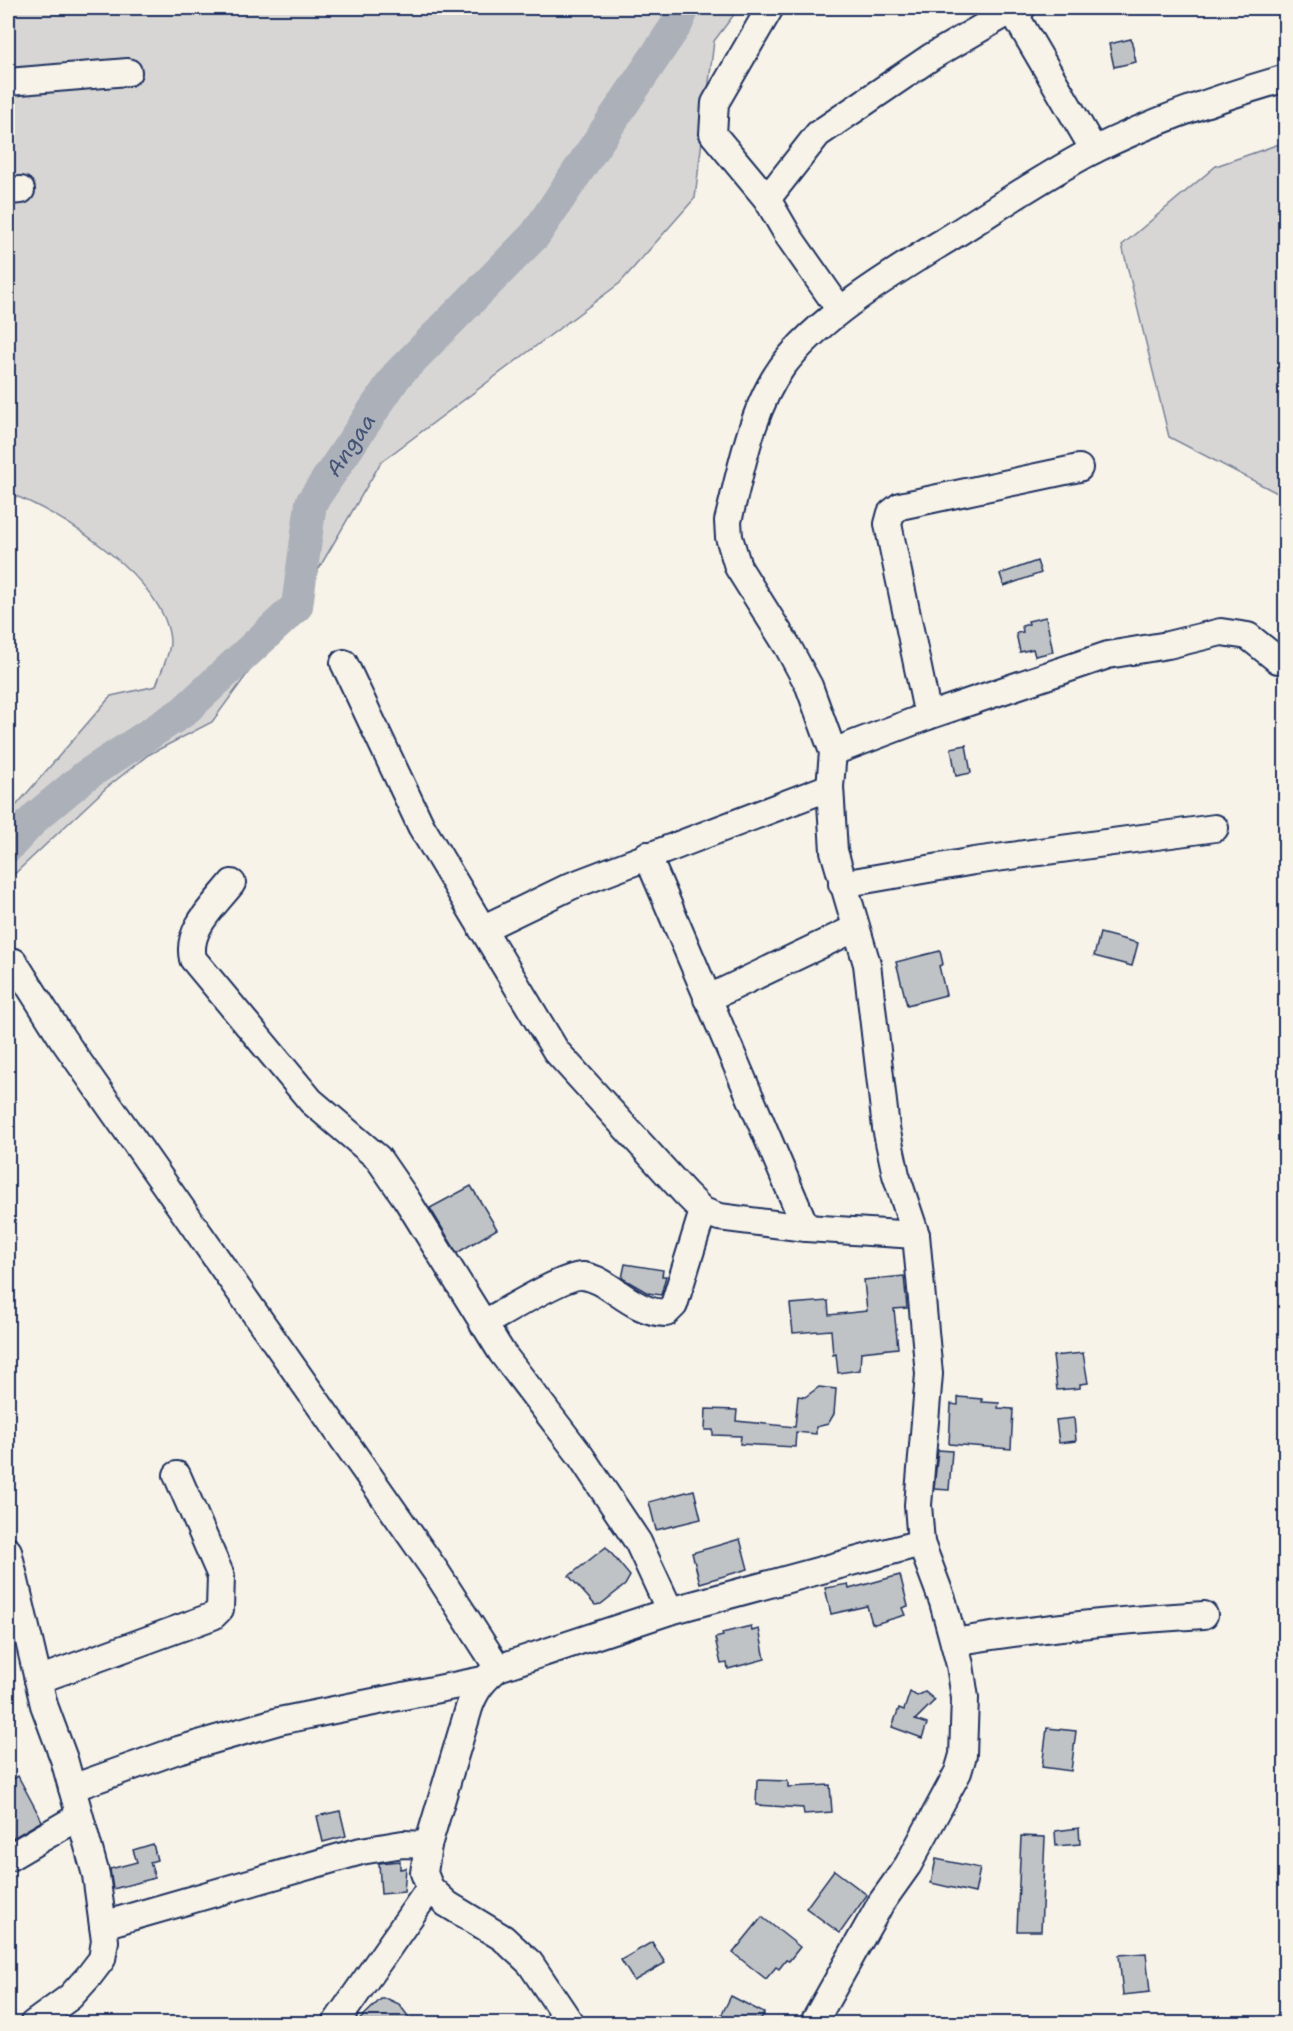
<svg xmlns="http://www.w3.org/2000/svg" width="1293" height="2031" viewBox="0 0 1293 2031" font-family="'Shantell Sans',sans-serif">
<rect width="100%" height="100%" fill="#f7f3e8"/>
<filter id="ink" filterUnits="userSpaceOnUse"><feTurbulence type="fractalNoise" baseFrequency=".0167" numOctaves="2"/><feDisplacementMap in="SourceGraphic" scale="12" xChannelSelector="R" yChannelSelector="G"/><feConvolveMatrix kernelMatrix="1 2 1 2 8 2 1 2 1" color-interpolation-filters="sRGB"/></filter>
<g filter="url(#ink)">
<g fill="#d7d6d4" stroke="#798299" stroke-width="1.5">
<path d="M8 8H739L714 41 695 198 620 283 381 462 297 606 212 722 148 755 106 788 8 880V804L14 808 111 696 156 686C160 673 170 655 170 642 168 580 59 511 8 493Z"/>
<path d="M1285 142H1286L1285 497 1169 437 1122 245 1216 166Z"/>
</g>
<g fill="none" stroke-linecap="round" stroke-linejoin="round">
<path stroke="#acb0b9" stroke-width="32" id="s1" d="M8 847 37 816 85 776 183 712 297 606 311 503 397 375 535 235 677 24 684 8"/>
</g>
<g fill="#c0c3c5" stroke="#1b2f5e" stroke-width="1.5">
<path d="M1131 39 1136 62 1114 67 1109 44Z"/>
<path d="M1037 561 1041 573 1004 586 1000 574Z"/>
<path d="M1046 617 1053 652 1035 656 1033 649 1020 652 1016 633 1023 632 1022 626 1029 624 1028 621Z"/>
<path d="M966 745 971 773 956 776 951 748Z"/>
<path d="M1100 933 1138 943 1132 966 1094 956Z"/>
<path d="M940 951 943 964 939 966 946 995 907 1005 896 962Z"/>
<path d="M471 1186 497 1229 457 1253 430 1208Z"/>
<path d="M625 1264 663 1270 662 1276H666L661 1295 648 1293 622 1278Z"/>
<path d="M904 1276 907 1308 894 1309 898 1348 861 1352 860 1370 838 1373 836 1354 833 1355 831 1330 793 1333 790 1304 828 1301 829 1315 867 1311 864 1280Z"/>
<path d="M1083 1353 1088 1383 1080 1384V1388L1057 1390 1053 1356Z"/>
<path d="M819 1387 836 1389 834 1414 828 1424 816 1427V1434L796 1432 795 1447 740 1444 741 1436 713 1435V1430H705L706 1409 737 1410 736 1421 795 1427 798 1396 805 1397Z"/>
<path d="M958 1397 982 1399V1402L999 1403 998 1408 1013 1409 1011 1449 949 1444 951 1404 958 1405Z"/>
<path d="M1074 1418 1076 1441 1059 1443 1056 1420Z"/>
<path d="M938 1450 952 1451 949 1490 934 1489Z"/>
<path d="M694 1490 701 1519 656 1530 649 1502Z"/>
<path d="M740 1539 748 1569 700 1583 692 1553Z"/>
<path d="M606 1547 630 1576 625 1585 601 1604 595 1605 569 1576Z"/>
<path d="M900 1575 908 1606 902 1608 905 1615 875 1624 872 1623 867 1606 831 1614 825 1588 848 1584 849 1589Z"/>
<path d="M751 1626 752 1631 759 1629 765 1659 728 1669 727 1663 721 1664 715 1638 723 1636 722 1633Z"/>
<path d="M910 1692 917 1696 925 1692 935 1700 915 1720 927 1724 922 1738 892 1727 899 1708 904 1710Z"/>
<path d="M1047 1728 1076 1731 1071 1771 1042 1767Z"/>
<path d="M18 1776 42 1821 13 1838 8 1828V1782Z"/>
<path d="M757 1780 788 1781V1787L830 1785 832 1812 804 1814 803 1808 756 1805Z"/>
<path d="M340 1811 346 1836 323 1842 317 1816Z"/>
<path d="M1079 1828 1080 1844 1056 1846 1055 1831Z"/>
<path d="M1021 1836 1045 1837 1041 1931H1017Z"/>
<path d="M153 1844 157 1860 150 1862 155 1878 113 1889 110 1869 137 1862 133 1850Z"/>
<path d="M936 1859 980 1868 975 1893 931 1883Z"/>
<path d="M400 1861V1869L406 1868 404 1892 381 1894 379 1863Z"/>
<path d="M834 1870 867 1895 840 1933 806 1908Z"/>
<path d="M762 1917 800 1947 789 1961 786 1960 779 1969 776 1967 766 1979 733 1953Z"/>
<path d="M652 1942 665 1963 634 1981 621 1960Z"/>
<path d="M1146 1953 1150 1992 1123 1995 1119 1955Z"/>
<path d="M731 1996 764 2013 758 2024H720L722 2020 720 2018Z"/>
<path d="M381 1999H388L399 2004 414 2024H355Z"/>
</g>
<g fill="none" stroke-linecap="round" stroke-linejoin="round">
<g stroke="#1b2f5e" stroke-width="30">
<g id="minor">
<path d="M770 8 715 103 713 134 767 199 789 237 840 310"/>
<path d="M1011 8 1094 150"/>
<path d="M8 82 128 72"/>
<path d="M8 191 21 190"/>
<path d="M767 199 818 134 931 57 1012 10 1022 8"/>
<path d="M344 663 421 826 556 1051 685 1193 703 1211 719 1217 806 1228 916 1235"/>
<path d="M928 716 888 524 891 513 900 506 1079 468"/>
<path d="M833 752 928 716 1108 655 1168 645 1221 632 1248 636 1278 660"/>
<path d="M647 855 806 1228"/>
<path d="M232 883C215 905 186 929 193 959L311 1101 378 1158 407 1200 502 1353 580 1455 638 1542 670 1611"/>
<path d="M842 884 974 861 1215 828"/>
<path d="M482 929 571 886 830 787"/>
<path d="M14 962 62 1038 437 1573 498 1668"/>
<path d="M707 999 856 928"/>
<path d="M483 1324C501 1314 566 1274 583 1276 610 1279 630 1312 666 1313L674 1305 703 1211"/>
<path d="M8 1551 44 1705 64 1759 96 1875 105 1941 102 1959 89 1976 70 1997 33 2024"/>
<path d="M954 1642C1037 1628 1119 1620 1204 1615"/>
<path d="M38 1680 213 1616 220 1609 221 1576 177 1475"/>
<path d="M72 1788 178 1750 279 1721 483 1680"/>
<path d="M8 1858 78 1817"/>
<path d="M103 1925 361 1851 403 1844 428 1845"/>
<path d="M335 2024 430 1888"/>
<path d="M571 2024 530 1963 503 1938 447 1904 430 1888 424 1873 428 1845 469 1708C475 1690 483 1680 498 1668L670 1611 921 1543"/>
<path d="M813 2024 881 1903 908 1865 958 1772 963 1755 965 1698 960 1665 943 1602 921 1543 918 1505 929 1374 916 1235 896 1175 886 1128 867 964 834 851 830 787 833 752 809 686 788 647 738 567 729 537 728 521C741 471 751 410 782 367 818 318 891 274 943 242 993 211 1042 177 1094 150 1155 120 1220 97 1286 78"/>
</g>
</g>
<use href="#minor" stroke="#f7f3e8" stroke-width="26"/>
</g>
</g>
<g text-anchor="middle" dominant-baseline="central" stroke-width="4.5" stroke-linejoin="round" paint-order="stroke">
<g font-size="22" font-style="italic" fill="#465679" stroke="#f7f3e8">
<text stroke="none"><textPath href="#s1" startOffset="552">Angaa</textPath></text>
</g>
</g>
<rect width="1293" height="2031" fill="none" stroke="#f7f3e8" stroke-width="30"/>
<rect x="15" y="15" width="1263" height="2001" fill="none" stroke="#1b2f5e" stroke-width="2" filter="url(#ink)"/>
</svg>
